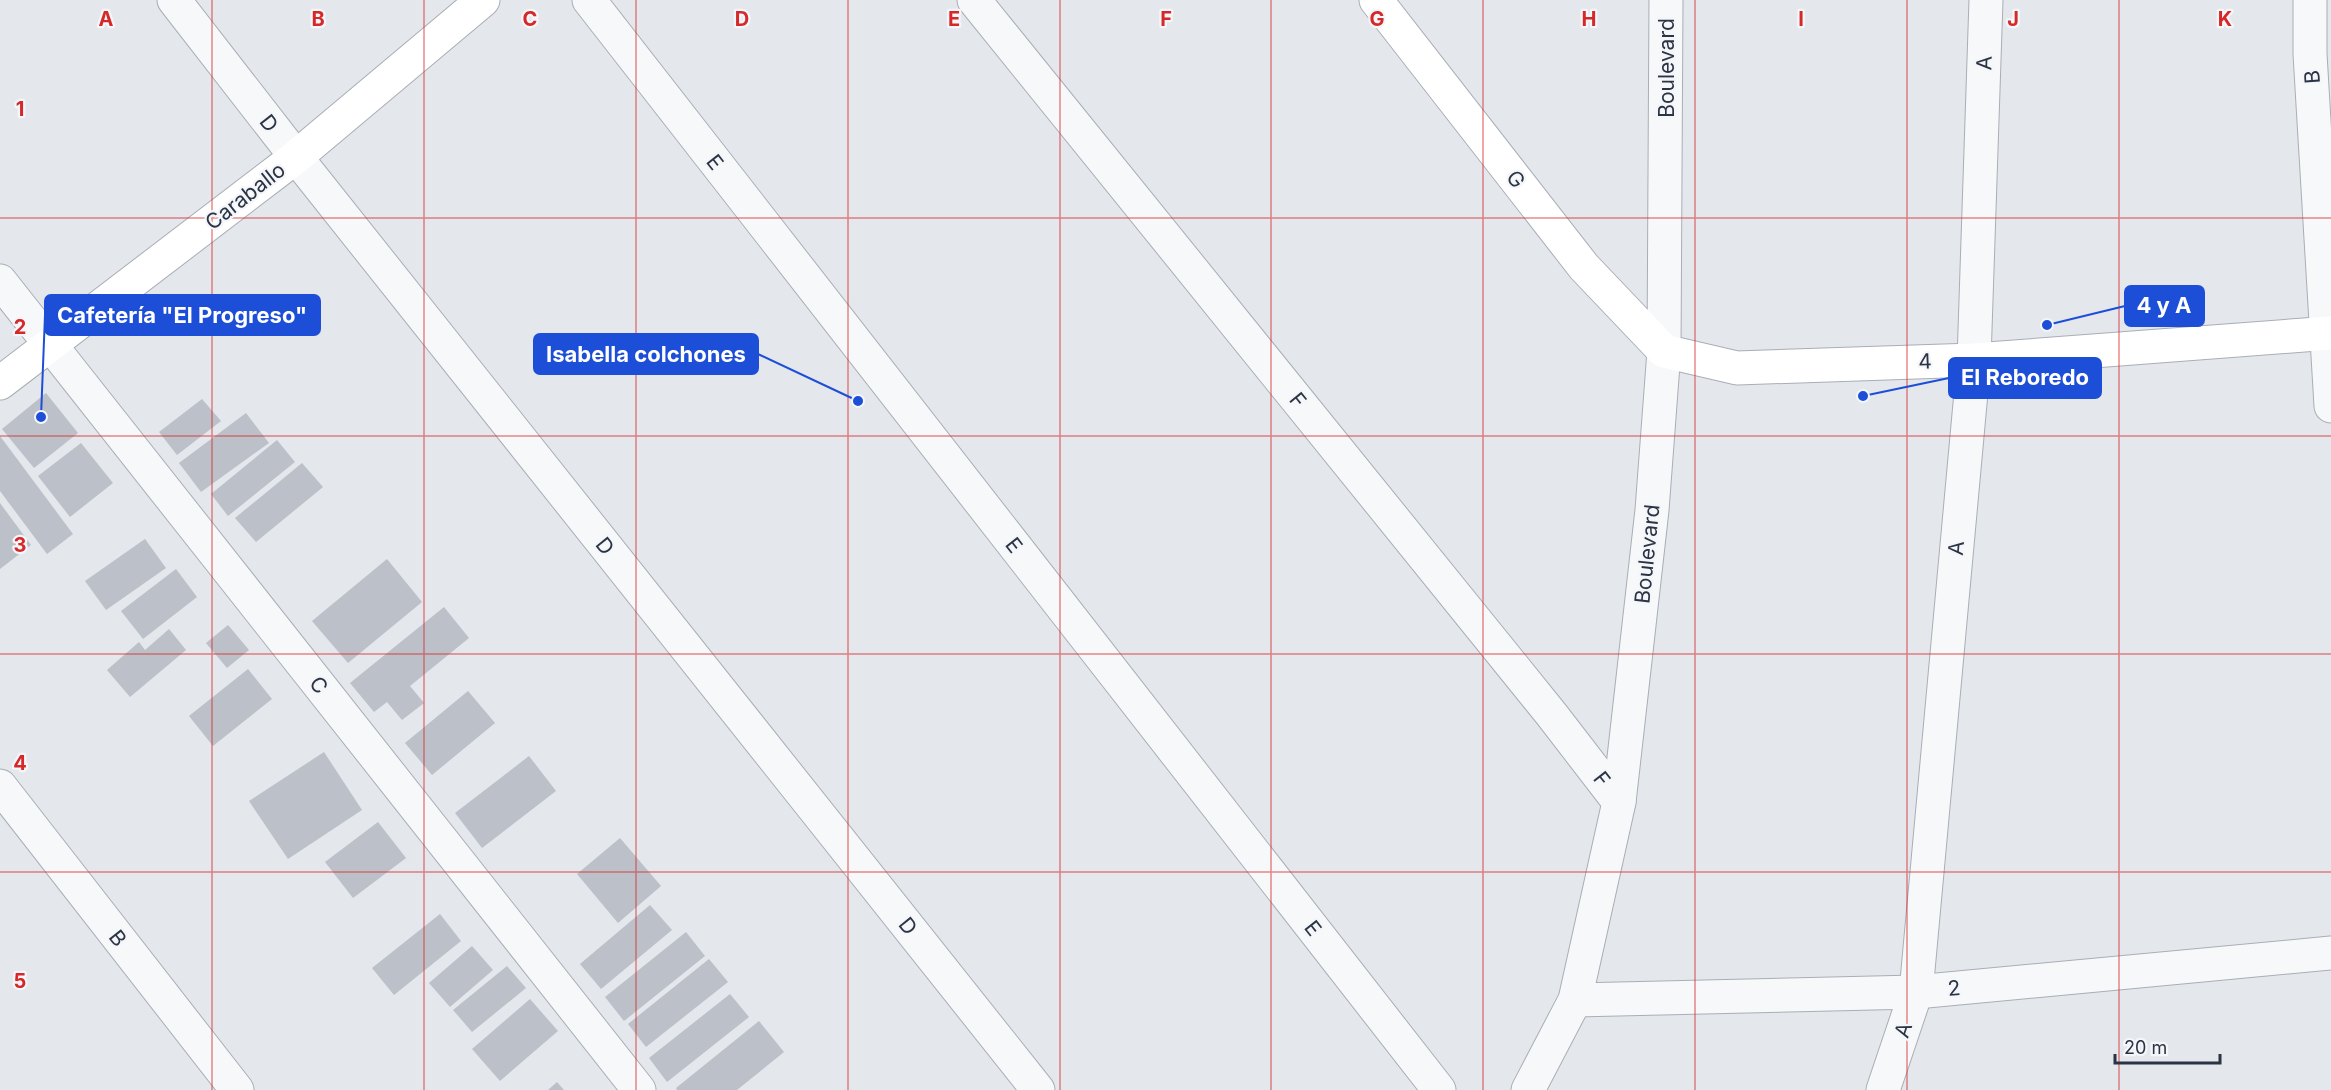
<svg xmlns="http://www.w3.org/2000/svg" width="2331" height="1090" viewBox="0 0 2331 1090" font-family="Inter,sans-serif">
<rect width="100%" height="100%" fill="#e4e7ec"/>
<g fill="#bbc0c9">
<path d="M46 393 78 433 34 468 2 429Z"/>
<path d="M202 399 221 421 177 455 159 432Z"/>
<path d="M246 413 269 443 201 492 179 463Z"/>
<path d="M0 436 73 534 47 554 0 491Z"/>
<path d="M277 440 295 462 228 516 211 494Z"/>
<path d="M81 443 113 483 70 517 38 476Z"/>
<path d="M302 463 323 487 256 542 235 518Z"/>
<path d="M0 503 31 545 0 569Z"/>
<path d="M145 539 166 568 106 610 85 581Z"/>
<path d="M387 559 422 602 348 663 312 621Z"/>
<path d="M176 569 197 597 143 639 121 611Z"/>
<path d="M444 607 469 638 410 686 424 703 402 720 387 702 374 712 350 683Z"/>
<path d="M228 625 249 650 227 668 206 643Z"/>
<path d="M169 629 186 650 130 697 107 670 139 642 145 650Z"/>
<path d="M248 669 272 699 213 746 189 716Z"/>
<path d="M468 691 495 723 432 775 405 743Z"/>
<path d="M324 752 362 810 288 859 249 801Z"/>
<path d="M529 756 556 791 482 848 455 813Z"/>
<path d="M378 822 406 858 353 898 325 862Z"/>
<path d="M620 838 661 886 618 923 577 874Z"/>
<path d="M650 905 672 930 601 989 580 964Z"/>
<path d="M440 914 461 941 394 995 372 968Z"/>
<path d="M686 932 705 956 624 1021 605 997Z"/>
<path d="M472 946 493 970 450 1007 429 983Z"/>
<path d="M709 959 728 982 646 1047 628 1024Z"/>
<path d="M507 966 526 988 472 1032 453 1010Z"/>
<path d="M730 994 749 1017 667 1082 649 1058Z"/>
<path d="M530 999 558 1031 500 1081 472 1049Z"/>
<path d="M759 1021 784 1052 737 1090H677L676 1088Z"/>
<path d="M557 1082 564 1090H548Z"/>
</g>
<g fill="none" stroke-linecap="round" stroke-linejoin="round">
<g stroke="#a9aeb6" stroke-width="35">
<g id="street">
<path d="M174 0 296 157 1038 1090"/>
<path d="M589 0 1439 1090"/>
<path d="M974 0 1552 715 1619 802"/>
<path d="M2310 0V54L2331 406"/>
<path d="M0 281 639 1090"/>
<path d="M0 786 237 1090"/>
<path d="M1575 1000 1916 992 2331 953"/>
<path d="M1528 1090 1575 1000 1619 802 1652 510 1664 351 1666 0"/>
<path d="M1883 1090 1916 992 1974 360 1986 0"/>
</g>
</g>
<g stroke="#a9aeb6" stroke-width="35">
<g id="secondary">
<path d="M1376 0 1584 267 1664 351 1737 368 1974 360 2331 333"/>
<path d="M0 383 296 157 483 0"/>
</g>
</g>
<use href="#street" stroke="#f7f8fa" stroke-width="33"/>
<use href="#secondary" stroke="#fff" stroke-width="33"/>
</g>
<path fill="none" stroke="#d62828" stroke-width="1.5" stroke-opacity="0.55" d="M212 0V1090M424 0V1090M636 0V1090M848 0V1090M1060 0V1090M1271 0V1090M1483 0V1090M1695 0V1090M1907 0V1090M2119 0V1090M0 218H2331M0 436H2331M0 654H2331M0 872H2331"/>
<g text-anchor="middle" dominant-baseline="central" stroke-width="4.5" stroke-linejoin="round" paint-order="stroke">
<g font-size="21" fill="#2b3444" stroke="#f4f6f9">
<text transform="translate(1984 63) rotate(-88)">A</text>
<text transform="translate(1666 68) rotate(-90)">Boulevard</text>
<text transform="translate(2312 77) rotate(-94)">B</text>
<text transform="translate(269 123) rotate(52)">D</text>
<text transform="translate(715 162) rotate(52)">E</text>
<text transform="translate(1516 179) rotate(52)">G</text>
<text transform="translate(245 196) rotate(-38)">Caraballo</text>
<text transform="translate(1925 361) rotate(-2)">4</text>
<text transform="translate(1298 400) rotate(51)">F</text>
<text transform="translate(1014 545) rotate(52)">E</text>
<text transform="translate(605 546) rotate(51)">D</text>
<text transform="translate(1956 548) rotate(-85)">A</text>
<text transform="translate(1647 554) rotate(-84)">Boulevard</text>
<text transform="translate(319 685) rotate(52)">C</text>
<text transform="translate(1602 779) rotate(52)">F</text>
<text transform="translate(908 926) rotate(51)">D</text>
<text transform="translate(1313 928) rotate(52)">E</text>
<text transform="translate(118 938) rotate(52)">B</text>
<text transform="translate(1954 988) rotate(-5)">2</text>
<text transform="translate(1903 1030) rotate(-71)">A</text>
</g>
</g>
<g font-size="20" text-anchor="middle" font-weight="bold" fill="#d62828" stroke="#f4f6f9" stroke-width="4.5" stroke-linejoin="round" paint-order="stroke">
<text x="106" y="26">A</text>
<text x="318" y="26">B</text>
<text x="530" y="26">C</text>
<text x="742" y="26">D</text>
<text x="954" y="26">E</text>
<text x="1166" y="26">F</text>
<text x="1377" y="26">G</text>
<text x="1589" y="26">H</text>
<text x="1801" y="26">I</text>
<text x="2013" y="26">J</text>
<text x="2225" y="26">K</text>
<text x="20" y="116">1</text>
<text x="20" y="334">2</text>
<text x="20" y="552">3</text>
<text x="20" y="770">4</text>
<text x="20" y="988">5</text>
</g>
<path fill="none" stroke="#1d4ed8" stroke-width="2" d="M2047 325L2125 306M41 417L45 315M858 401L758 354M1863 396L1949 378"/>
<g fill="#1d4ed8" stroke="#f4f6f9" stroke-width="2">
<circle cx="2047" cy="325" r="6"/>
<circle cx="41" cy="417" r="6"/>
<circle cx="858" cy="401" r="6"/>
<circle cx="1863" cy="396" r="6"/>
</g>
<g fill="#1d4ed8" stroke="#1d4ed8" stroke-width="2">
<rect x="2125" y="286" width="79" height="40" rx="6"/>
<rect x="45" y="295" width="275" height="40" rx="6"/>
<rect x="534" y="334" width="224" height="40" rx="6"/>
<rect x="1949" y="358" width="152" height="40" rx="6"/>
</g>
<g font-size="22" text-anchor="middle" font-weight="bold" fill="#fff">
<text x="2164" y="313">4 y A</text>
<text x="182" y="323">Cafetería "El Progreso"</text>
<text x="646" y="362">Isabella colchones</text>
<text x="2025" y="385">El Reboredo</text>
</g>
<path d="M2115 1054v9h105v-9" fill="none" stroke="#2b3444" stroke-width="3"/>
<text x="2124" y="1054" font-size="18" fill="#2b3444" stroke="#f4f6f9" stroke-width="4.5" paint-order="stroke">20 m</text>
</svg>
